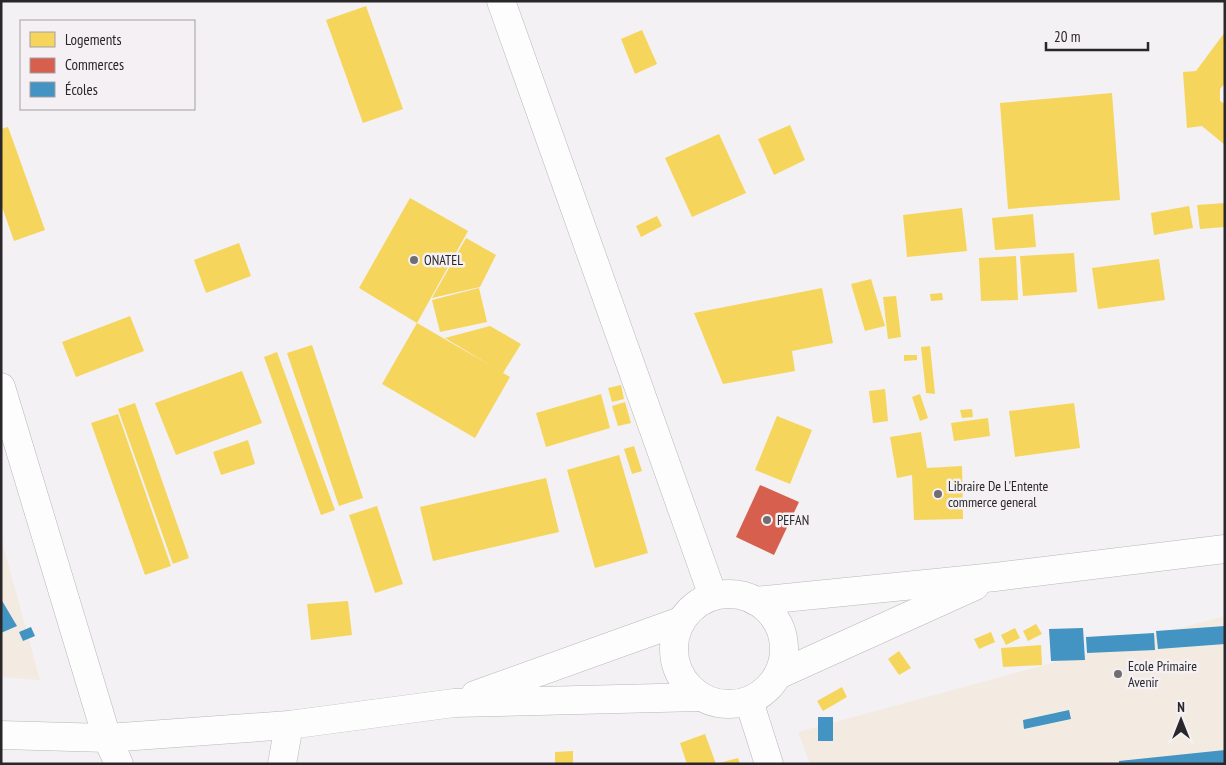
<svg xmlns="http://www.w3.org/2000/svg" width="1226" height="765" viewBox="0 0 1226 765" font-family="'PT Sans Narrow',sans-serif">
<rect width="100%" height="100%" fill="#f3f1f3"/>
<g fill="#f3ebe1">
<path d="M1 538 40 680 1 677Z"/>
<path d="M1225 616V764H810L798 732Z"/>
</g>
<g fill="#f6d55c">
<path d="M366 6 403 109 363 123 326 20Z"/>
<path d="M642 30 657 64 635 74 621 39Z"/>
<path d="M1225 32V83L1220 89V101L1225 104V145L1202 126 1187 128 1183 72 1196 71Z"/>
<path d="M1112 93 1120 200 1008 209 1000 103Z"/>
<path d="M790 125 805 160 774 175 758 139Z"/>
<path d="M8 127 45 230 14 241 1 204V129Z"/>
<path d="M719 134 746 193 692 217 665 158Z"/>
<path d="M410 198 468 231 417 323 493 367 445 338 490 326 521 344 503 373 510 377 475 438 382 384 417 323 359 288Z"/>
<path d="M1225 203V227L1200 229 1197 205Z"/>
<path d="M1189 206 1193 228 1154 235 1151 213Z"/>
<path d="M962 208 967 251 907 257 903 215Z"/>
<path d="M1033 214 1036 247 995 250 992 218Z"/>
<path d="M657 216 662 226 641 237 636 226Z"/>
<path d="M466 238 496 255 480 287 432 298Z"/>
<path d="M239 243 251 276 206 293 194 260Z"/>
<path d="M1074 253 1077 292 1023 296 1020 256Z"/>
<path d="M1016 256 1018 300 981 301 979 258Z"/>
<path d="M1159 259 1165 300 1098 309 1092 268Z"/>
<path d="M871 279 885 326 865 331 851 284Z"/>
<path d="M479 288 487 322 440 332 432 300Z"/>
<path d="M822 288 833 343 792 351 795 371 723 384 694 313Z"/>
<path d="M942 293 943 300 931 301 930 294Z"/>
<path d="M896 296 901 337 888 339 883 297Z"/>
<path d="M130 316 144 351 76 377 62 342Z"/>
<path d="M312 345 363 498 339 506 287 353Z"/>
<path d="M930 346 935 394 926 393 921 347Z"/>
<path d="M277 352 335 510 321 515 264 357Z"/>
<path d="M904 355H917V360L904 361Z"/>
<path d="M242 371 262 423 176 455 155 403Z"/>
<path d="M621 385 624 399 612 402 608 388Z"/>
<path d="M885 389 888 421 873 423 869 391Z"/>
<path d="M601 394 610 428 546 447 536 413Z"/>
<path d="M920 394 928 418 920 421 912 397Z"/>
<path d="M625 402 631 423 618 426 612 406Z"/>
<path d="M135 403 189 558 173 564 118 409Z"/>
<path d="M1074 403 1080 448 1015 457 1009 411Z"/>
<path d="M972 409 973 417 962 418 960 410Z"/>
<path d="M118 414 171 566 145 575 91 423Z"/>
<path d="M777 416 812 430 790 484 755 470Z"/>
<path d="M988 418 990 436 954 441 951 423Z"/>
<path d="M921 432 927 468 962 466 963 519 914 520 912 475 897 478 890 437Z"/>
<path d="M248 440 255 464 221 475 213 452Z"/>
<path d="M634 446 642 471 632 474 624 449Z"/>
<path d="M619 455 648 553 595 568 567 470Z"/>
<path d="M546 478 559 532 433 561 420 507Z"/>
<path d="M377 506 403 584 375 593 349 515Z"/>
<path d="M348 601 352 635 311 640 307 604Z"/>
<path d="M1036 624 1042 634 1028 641 1023 631Z"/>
<path d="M1015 628 1020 638 1006 645 1001 635Z"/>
<path d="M991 632 995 642 979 649 974 639Z"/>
<path d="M1041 645 1042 665 1003 667 1001 648Z"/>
<path d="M899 651 911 668 899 675 888 659Z"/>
<path d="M842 687 847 697 823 711 817 701Z"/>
<path d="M705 734 716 764H687L680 743Z"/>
<path d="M573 751V763L555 764V752Z"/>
<path d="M738 758 740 764H719V763Z"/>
</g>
<path fill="#d6604d" d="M760 485 799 502 774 555 736 537Z"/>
<g fill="#4393c3">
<path d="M1 599 17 626 1 633Z"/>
<path d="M1225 626V644L1158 649 1156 631Z"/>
<path d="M31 627 35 636 23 641 19 632Z"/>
<path d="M1083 628 1085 660 1051 661 1049 629Z"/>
<path d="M1154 633 1155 650 1087 653 1086 637Z"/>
<path d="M1069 710 1071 719 1024 729 1023 720Z"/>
<rect x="818" y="717" width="15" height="24"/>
<path d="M1225 750V764H1119V761Z"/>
</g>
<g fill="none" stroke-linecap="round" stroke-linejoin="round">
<g stroke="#b9b7b9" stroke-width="29">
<g id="minor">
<path d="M1 387 107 738 119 764"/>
<path d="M282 764 289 725"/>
</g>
</g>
<g stroke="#b9b7b9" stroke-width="29">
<g id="secondary">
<path d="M501 1 713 596"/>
<circle cx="729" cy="649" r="55"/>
<path d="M755 601 995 577 1225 549"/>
<path d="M778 675 975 586"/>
<path d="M475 695 681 621"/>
<path d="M749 701 769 764"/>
<path d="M1 735 107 738 289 725 454 703 700 697"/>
</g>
</g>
<use href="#minor" stroke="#fdfdfd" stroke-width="28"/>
<use href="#secondary" stroke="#fdfdfd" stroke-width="28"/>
</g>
<g fill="#706e70" stroke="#f4f0f4" stroke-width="2">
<circle cx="414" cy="260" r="5"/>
<circle cx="938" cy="494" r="5"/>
<circle cx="767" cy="520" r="5"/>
<circle cx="1118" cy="674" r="5"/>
</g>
<g text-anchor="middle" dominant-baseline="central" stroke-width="5" stroke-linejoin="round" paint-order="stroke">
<g font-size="14" fill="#292729" stroke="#f4f0f4" text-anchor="start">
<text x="424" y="260">ONATEL</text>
<text x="948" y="486">Libraire De L'Entente<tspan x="948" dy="16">commerce general</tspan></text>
<text x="777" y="520">PEFAN</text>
<text x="1128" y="666">Ecole Primaire<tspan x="1128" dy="16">Avenir</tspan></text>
</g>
</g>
<rect width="1226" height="765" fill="none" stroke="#292729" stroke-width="5"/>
<rect x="20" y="20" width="175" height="90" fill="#f4f0f4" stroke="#a3a0a3"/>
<rect x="30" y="32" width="25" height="15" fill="#f6d55c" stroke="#a3a0a3"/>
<text x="65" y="45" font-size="15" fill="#292729">Logements</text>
<rect x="30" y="58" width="25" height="15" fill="#d6604d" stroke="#a3a0a3"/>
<text x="65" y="70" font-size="15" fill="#292729">Commerces</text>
<rect x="30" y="82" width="25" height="15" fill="#4393c3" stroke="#a3a0a3"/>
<text x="65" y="95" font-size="15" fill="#292729">Écoles</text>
<g transform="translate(1181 720)" stroke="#f4f0f4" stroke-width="4" paint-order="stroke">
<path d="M0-4L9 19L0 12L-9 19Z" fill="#292729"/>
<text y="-8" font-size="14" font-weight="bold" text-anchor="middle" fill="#292729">N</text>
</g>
<path d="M1046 42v8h102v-8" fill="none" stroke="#292729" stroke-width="2.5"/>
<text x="1054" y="42" font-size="15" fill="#292729" stroke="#f4f0f4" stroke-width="4" paint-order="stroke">20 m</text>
</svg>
